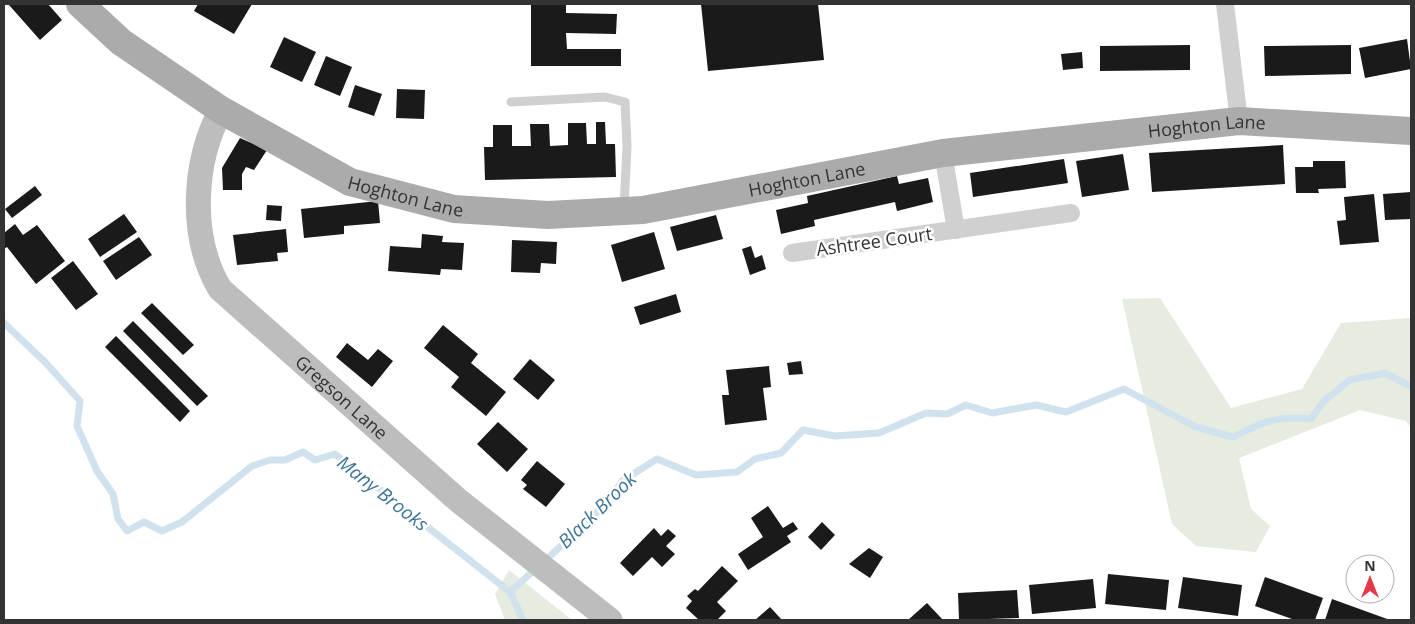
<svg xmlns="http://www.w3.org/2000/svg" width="1415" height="624" viewBox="0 0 1415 624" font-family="'Open Sans',sans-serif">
<rect width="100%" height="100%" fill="#fff"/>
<g fill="#e6ecdf">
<path d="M1160 298 1231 408 1302 389 1341 323 1411 318V428L1406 421 1360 410 1239 458 1251 509 1270 526 1256 552 1196 546 1172 524 1122 299Z"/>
<path d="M509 570 572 620H505L495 594Z"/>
</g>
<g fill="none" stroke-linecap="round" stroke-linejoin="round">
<g stroke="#cfe2ee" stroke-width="7">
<path d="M4 323 45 362 80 401 77 426 97 471 113 494 118 519 127 531 144 522 162 531 182 522 252 466 270 460H285L303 452 315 460 335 454 510 592 523 620"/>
<path d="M510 592 590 520 609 500 622 481 657 459 696 475 737 472 755 459 781 453 803 430 835 436 879 433 926 413 947 414 966 405 992 413 1036 405 1066 412 1124 389 1196 427 1233 437C1262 422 1278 415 1311 419L1324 401 1350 380 1385 373 1411 386"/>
</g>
</g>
<g fill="#1a1a1a">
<path d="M10 4H48L62 20 40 40 9 5Z"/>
<path d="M198 4H252L234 34 194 11Z"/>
<path d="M566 4V13L617 14 616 34 566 33 567 49H621V66H531V5Z"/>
<path d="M701 4H818L824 60 708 71Z"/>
<path d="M284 37 316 52 302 82 270 67Z"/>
<path d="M1407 39 1411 69 1365 78 1359 48Z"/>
<path d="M1190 45V70L1100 71V46Z"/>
<path d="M1351 45V74L1265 76 1264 46Z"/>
<path d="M1082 52 1083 68 1063 70 1061 54Z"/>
<path d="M326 56 352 67 340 96 314 85Z"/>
<path d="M355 85 382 94 374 116 348 107Z"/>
<path d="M397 89 425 90 424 119 396 118Z"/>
<path d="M596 122H605L606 144H615L616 177 485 180 484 147H493V125H512V146H531L530 124H549L550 146 568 145V123H586L587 144H596Z"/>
<path d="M240 138 267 150 254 170 246 167 242 174V190H223L222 168Z"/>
<path d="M1283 145 1285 184 1152 192 1149 153Z"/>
<path d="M1123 154 1129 190 1082 197 1076 161Z"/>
<path d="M1064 159 1068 183 973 197 970 173Z"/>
<path d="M1313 161H1345L1346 188 1318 189 1319 193H1296L1295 167H1313Z"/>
<path d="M897 176 899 184 928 178 933 202 897 211 895 202 814 220 815 226 781 234 776 210 808 203 807 196Z"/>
<path d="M35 186 42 195 12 218 5 209Z"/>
<path d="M1411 192V219L1385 220 1383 194Z"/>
<path d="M1374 194 1379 242 1340 245 1337 221 1346 220 1344 197Z"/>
<path d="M378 201 380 223 344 226V234L304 238 301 209Z"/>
<path d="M267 205 282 206 281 221 266 220Z"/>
<path d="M124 214 137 232 100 257 88 239Z"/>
<path d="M716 215 723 239 677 251 670 227Z"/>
<path d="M15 224 23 235 37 225 65 261 36 284 7 247 4 249V233Z"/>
<path d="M286 229 288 252 277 253 278 261 237 265 233 235Z"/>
<path d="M654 232 665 269 622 282 611 245Z"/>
<path d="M422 234 443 236 442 242 464 243 462 270 441 269 440 275 388 271 390 246 421 248Z"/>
<path d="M139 237 152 255 116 280 103 261Z"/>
<path d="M512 240 557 242 556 264 541 263 540 273 511 272Z"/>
<path d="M751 246 755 258 762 255 766 269 750 275 742 249Z"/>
<path d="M73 261 98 294 76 310 51 278Z"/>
<path d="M676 294 681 312 640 325 634 307Z"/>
<path d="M152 303 194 345 183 355 141 313Z"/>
<path d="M133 321 208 396 197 406 123 331Z"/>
<path d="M443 325 478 354 471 363 506 392 486 416 451 387 459 377 424 348Z"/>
<path d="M116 336 190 411 180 422 105 347Z"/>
<path d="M347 343 368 360 378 349 393 361 372 387 336 357Z"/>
<path d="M530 359 555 380 538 400 513 379Z"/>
<path d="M801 361 803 374 789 375 787 363Z"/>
<path d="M769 366 771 387 763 388 767 420 725 425 722 395H729L726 370Z"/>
<path d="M498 422 528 449 507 472 477 444Z"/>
<path d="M537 461 565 484 546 507 523 489 527 485 521 480Z"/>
<path d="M768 506 783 528 793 522 798 529 787 536 791 542 748 570 738 554 763 537 751 518Z"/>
<path d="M822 522 835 535 821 550 808 537Z"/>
<path d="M654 528 661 536 668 529 676 536 666 546 675 554 662 567 652 557 633 576 620 563Z"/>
<path d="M869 548 883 557 870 578 849 564Z"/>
<path d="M722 566 738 581 717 602 726 611 717 620H699L686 608 692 601 687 596 695 589 698 591Z"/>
<path d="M1108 574 1169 580 1166 610 1105 604Z"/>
<path d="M1183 577 1242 585 1238 616 1178 608Z"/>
<path d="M1265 577 1323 598 1315 620H1295L1255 606Z"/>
<path d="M1093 579 1096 608 1032 614 1029 585Z"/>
<path d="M1017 590 1019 618 959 620 958 593Z"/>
<path d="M1332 599 1390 620H1325Z"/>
<path d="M927 603 943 620H908Z"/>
<path d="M770 607 782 620H755Z"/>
</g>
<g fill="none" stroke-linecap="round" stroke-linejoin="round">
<path stroke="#d0d0d0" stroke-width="9" d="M511 102 605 97 625 102 627 146 624 208"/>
<g stroke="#d0d0d0" stroke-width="18">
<path d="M1225 4 1239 121"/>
<path d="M943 153 956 230"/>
<path d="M792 253 1071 213"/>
</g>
<path stroke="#bdbdbd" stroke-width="25" id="s1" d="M221 110C193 162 189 237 220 289L459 501 610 620"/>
<path stroke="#ababab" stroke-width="28" id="s2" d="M80 4 121 42 221 110 350 182 454 209 548 215 643 210 943 153 1239 121 1411 131"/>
</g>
<g text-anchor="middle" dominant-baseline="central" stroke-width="5" stroke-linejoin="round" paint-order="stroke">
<g font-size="18" fill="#333" stroke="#fff">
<text stroke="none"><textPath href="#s2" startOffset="1192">Hoghton Lane</textPath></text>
<text stroke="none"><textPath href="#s2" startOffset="788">Hoghton Lane</textPath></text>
<text stroke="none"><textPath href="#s2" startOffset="382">Hoghton Lane</textPath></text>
<text transform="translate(874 241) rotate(-8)">Ashtree Court</text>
<text stroke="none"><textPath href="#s1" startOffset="349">Gregson Lane</textPath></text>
</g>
<g font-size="19" font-style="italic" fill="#3f7597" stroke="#fff">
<text transform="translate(383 493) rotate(38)">Many Brooks</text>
<text transform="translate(597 510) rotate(-44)">Black Brook</text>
</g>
</g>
<rect width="1415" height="624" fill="none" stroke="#333333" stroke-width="10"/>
<g transform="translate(1370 579)"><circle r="24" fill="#ffffff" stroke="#adadad"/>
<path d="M0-4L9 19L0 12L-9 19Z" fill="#e63946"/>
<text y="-8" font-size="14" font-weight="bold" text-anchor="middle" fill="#333333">N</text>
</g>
</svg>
